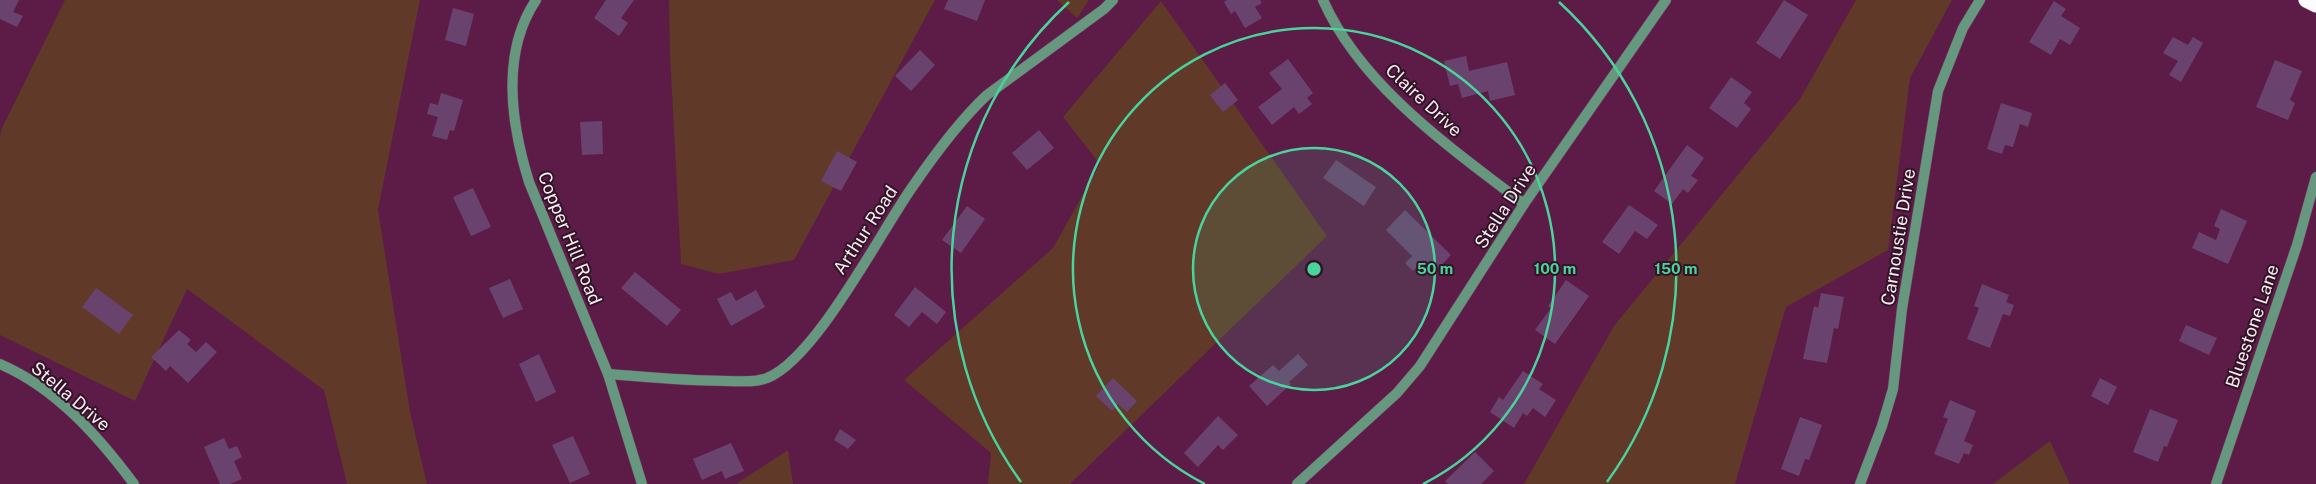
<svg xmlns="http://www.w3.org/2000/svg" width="2316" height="484" viewBox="0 0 2316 484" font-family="'Public Sans',sans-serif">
<rect width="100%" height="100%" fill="#5c1c47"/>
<g fill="#603928">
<path d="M65 0H420L378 210 410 412 427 484H347L324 390 187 289 135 401 0 335V136L2 128Z"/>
<path d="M669 0H935L794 260 719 274 681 264 670 54Z"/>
<path d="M1057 0H1089L1077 18Z"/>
<path d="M1856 0H1952L1910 78 1888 250 1786 307 1735 484H1524L1614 326 1800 99Z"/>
<path d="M1161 1 1327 236 1070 484H988L991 453 904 380 1053 248 1100 164 1063 117Z"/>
<path d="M2050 441 2070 484H1993Z"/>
<path d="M788 450 793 484H736Z"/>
</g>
<g fill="#69436e">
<path d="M0 0H19L13 12 23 16 17 27 0 19Z"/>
<path d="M606 0H634L621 18 628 23 619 36 594 18Z"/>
<path d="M948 0H985L977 21 944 9Z"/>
<path d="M1227 0H1260L1262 3 1255 7 1262 18 1245 28 1235 11 1231 14 1224 2Z"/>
<path d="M1784 0 1808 15 1780 59 1756 43Z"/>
<path d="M2054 1 2066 9 2061 16 2080 28 2070 45 2060 39 2051 55 2029 42Z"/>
<path d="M453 8 474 14 466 46 445 40Z"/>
<path d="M2173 37 2188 45 2193 37 2203 43 2181 82 2169 75 2178 61 2163 53Z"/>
<path d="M920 50 935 65 911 91 895 76Z"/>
<path d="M1466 56 1469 71 1507 62 1515 95 1490 101 1488 91 1462 98 1458 84 1450 86 1444 61Z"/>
<path d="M1288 59 1313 93 1307 98 1312 104 1299 114 1294 107 1272 125 1258 107 1282 89 1269 73Z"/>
<path d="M2275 60 2302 71 2290 100 2295 103 2288 120 2256 107Z"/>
<path d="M1731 77 1752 92 1744 103 1751 109 1737 128 1709 108Z"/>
<path d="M1225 83 1238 100 1223 112 1210 95Z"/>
<path d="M441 93 463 100 454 131 450 130 447 140 432 136 438 117 427 114 430 103 438 105Z"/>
<path d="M2001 103 2032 113 2028 127 2020 124 2013 147 2005 145 2002 154 1987 149Z"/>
<path d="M602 121 603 154 582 155 580 122Z"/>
<path d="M1039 130 1054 148 1027 170 1012 153Z"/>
<path d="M1687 145 1704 158 1691 176 1698 180 1688 193 1683 189 1672 204 1654 191Z"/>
<path d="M837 151 857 162 841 191 821 181Z"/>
<path d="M1336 160 1376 187 1364 206 1323 178Z"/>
<path d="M473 188 491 227 471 236 453 197Z"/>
<path d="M1629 205 1658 225 1647 239 1635 231 1619 254 1602 242Z"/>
<path d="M967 206 985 219 961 253 942 240Z"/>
<path d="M2221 209 2247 221 2228 264 2192 248 2199 232 2216 240 2220 229 2214 226Z"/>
<path d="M1405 210 1451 255 1435 272 1423 260 1413 271 1405 263 1412 256 1386 230Z"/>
<path d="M635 272 681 310 667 326 621 288Z"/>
<path d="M510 279 523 309 503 318 489 288Z"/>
<path d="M1566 280 1589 296 1555 344 1535 330 1551 308 1548 306Z"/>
<path d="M1982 284 2009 295 2006 302 2014 305 2010 316 2003 314 1990 348 1967 339 1979 308 1974 306Z"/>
<path d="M915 287 946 312 937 324 922 312 909 327 894 315Z"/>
<path d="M96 288 133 315 119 334 82 307Z"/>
<path d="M756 290 765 307 731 326 717 299 731 292 736 301Z"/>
<path d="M1821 293 1844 297 1838 329 1834 328 1827 363 1803 359 1814 306 1818 308Z"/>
<path d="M2186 325 2217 338 2209 355 2179 341Z"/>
<path d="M179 330 191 340 187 344 196 352 206 342 217 352 188 383 170 366 166 371 151 357Z"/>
<path d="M539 354 556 392 536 402 519 364Z"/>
<path d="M1298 354 1308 365 1289 382 1291 384 1267 406 1249 386 1273 365 1279 371Z"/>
<path d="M1523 371 1543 384 1539 389 1556 400 1545 417 1533 408 1527 416 1523 413 1514 428 1490 412 1499 397 1503 400Z"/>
<path d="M1113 378 1137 401 1127 412 1118 404 1112 411 1096 396Z"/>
<path d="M2100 378 2117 387 2108 405 2091 396Z"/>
<path d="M1950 400 1976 411 1964 441 1973 445 1969 455 1964 453 1959 464 1934 454 1948 419 1943 417Z"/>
<path d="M2150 409 2178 420 2167 447 2164 446 2158 462 2133 452Z"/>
<path d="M1218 416 1238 435 1223 450 1218 445 1198 467 1184 453Z"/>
<path d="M1800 417 1822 425 1809 460 1805 459 1799 476 1781 469Z"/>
<path d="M840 429 856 440 848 449 834 440Z"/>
<path d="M573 436 590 474 570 483 552 445Z"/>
<path d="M224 438 229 449 237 446 242 457 234 461 242 479 230 484H220L204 447Z"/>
<path d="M731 443 744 471 725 479 722 471 702 480 693 459Z"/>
<path d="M1475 452 1494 471 1481 484H1448L1445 481Z"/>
</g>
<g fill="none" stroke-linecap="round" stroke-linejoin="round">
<g stroke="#753d63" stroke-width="11">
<g id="street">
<path d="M536 0C500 54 511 124 529 182L608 374 642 484"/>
<path d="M1323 0C1361 86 1451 148 1524 204"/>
<path d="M0 364C56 388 99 437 134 484"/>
<path d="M608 374C647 377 686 381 726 381 739 381 755 383 767 378 816 359 881 231 913 186 935 154 959 121 987 95L1104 9 1113 0"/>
<path d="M1297 484 1397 393 1420 366 1524 204 1666 0"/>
<path d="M1860 484 1882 426 1893 389 1902 309 1938 91 1963 28 1980 0"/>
<path d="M2216 484 2297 245 2316 177"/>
</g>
</g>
<g stroke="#753d63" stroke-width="16">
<path id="highway" d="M2306 0 2316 5"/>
</g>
<use href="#street" stroke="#66977f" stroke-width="10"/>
<use href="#highway" stroke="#fcfcfc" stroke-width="15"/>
</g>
<circle cx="1314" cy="269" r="121" fill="#49d49c" fill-opacity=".12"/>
<g fill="none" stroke="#49d49c" stroke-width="2.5">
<circle cx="1314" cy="269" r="121"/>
<path d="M1205 484A241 241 0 1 1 1423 484"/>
<path d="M1021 482A362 362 0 0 1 1069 2M1559 2A362 362 0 0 1 1607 482"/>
</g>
<g text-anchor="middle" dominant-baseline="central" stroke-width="4" stroke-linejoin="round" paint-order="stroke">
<g font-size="18" fill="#faeaf3" stroke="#311426">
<text transform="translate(1424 100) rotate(43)">Claire Drive</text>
<text transform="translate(1505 206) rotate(-57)">Stella Drive</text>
<text transform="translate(865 230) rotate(-57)">Arthur Road</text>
<text transform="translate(1898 237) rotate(-81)">Carnoustie Drive</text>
<text transform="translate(570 238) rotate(68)">Copper Hill Road</text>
<text transform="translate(2252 326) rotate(-71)">Bluestone Lane</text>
<text transform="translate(71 396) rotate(40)">Stella Drive</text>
</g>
</g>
<circle cx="1314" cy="269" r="8" fill="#49d49c" stroke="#311426" stroke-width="2.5"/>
<g font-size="15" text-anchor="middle" font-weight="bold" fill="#49d49c" stroke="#311426" stroke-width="4" stroke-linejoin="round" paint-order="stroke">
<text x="1435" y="274">50 m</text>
<text x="1555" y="274">100 m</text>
<text x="1676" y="274">150 m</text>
</g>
</svg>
